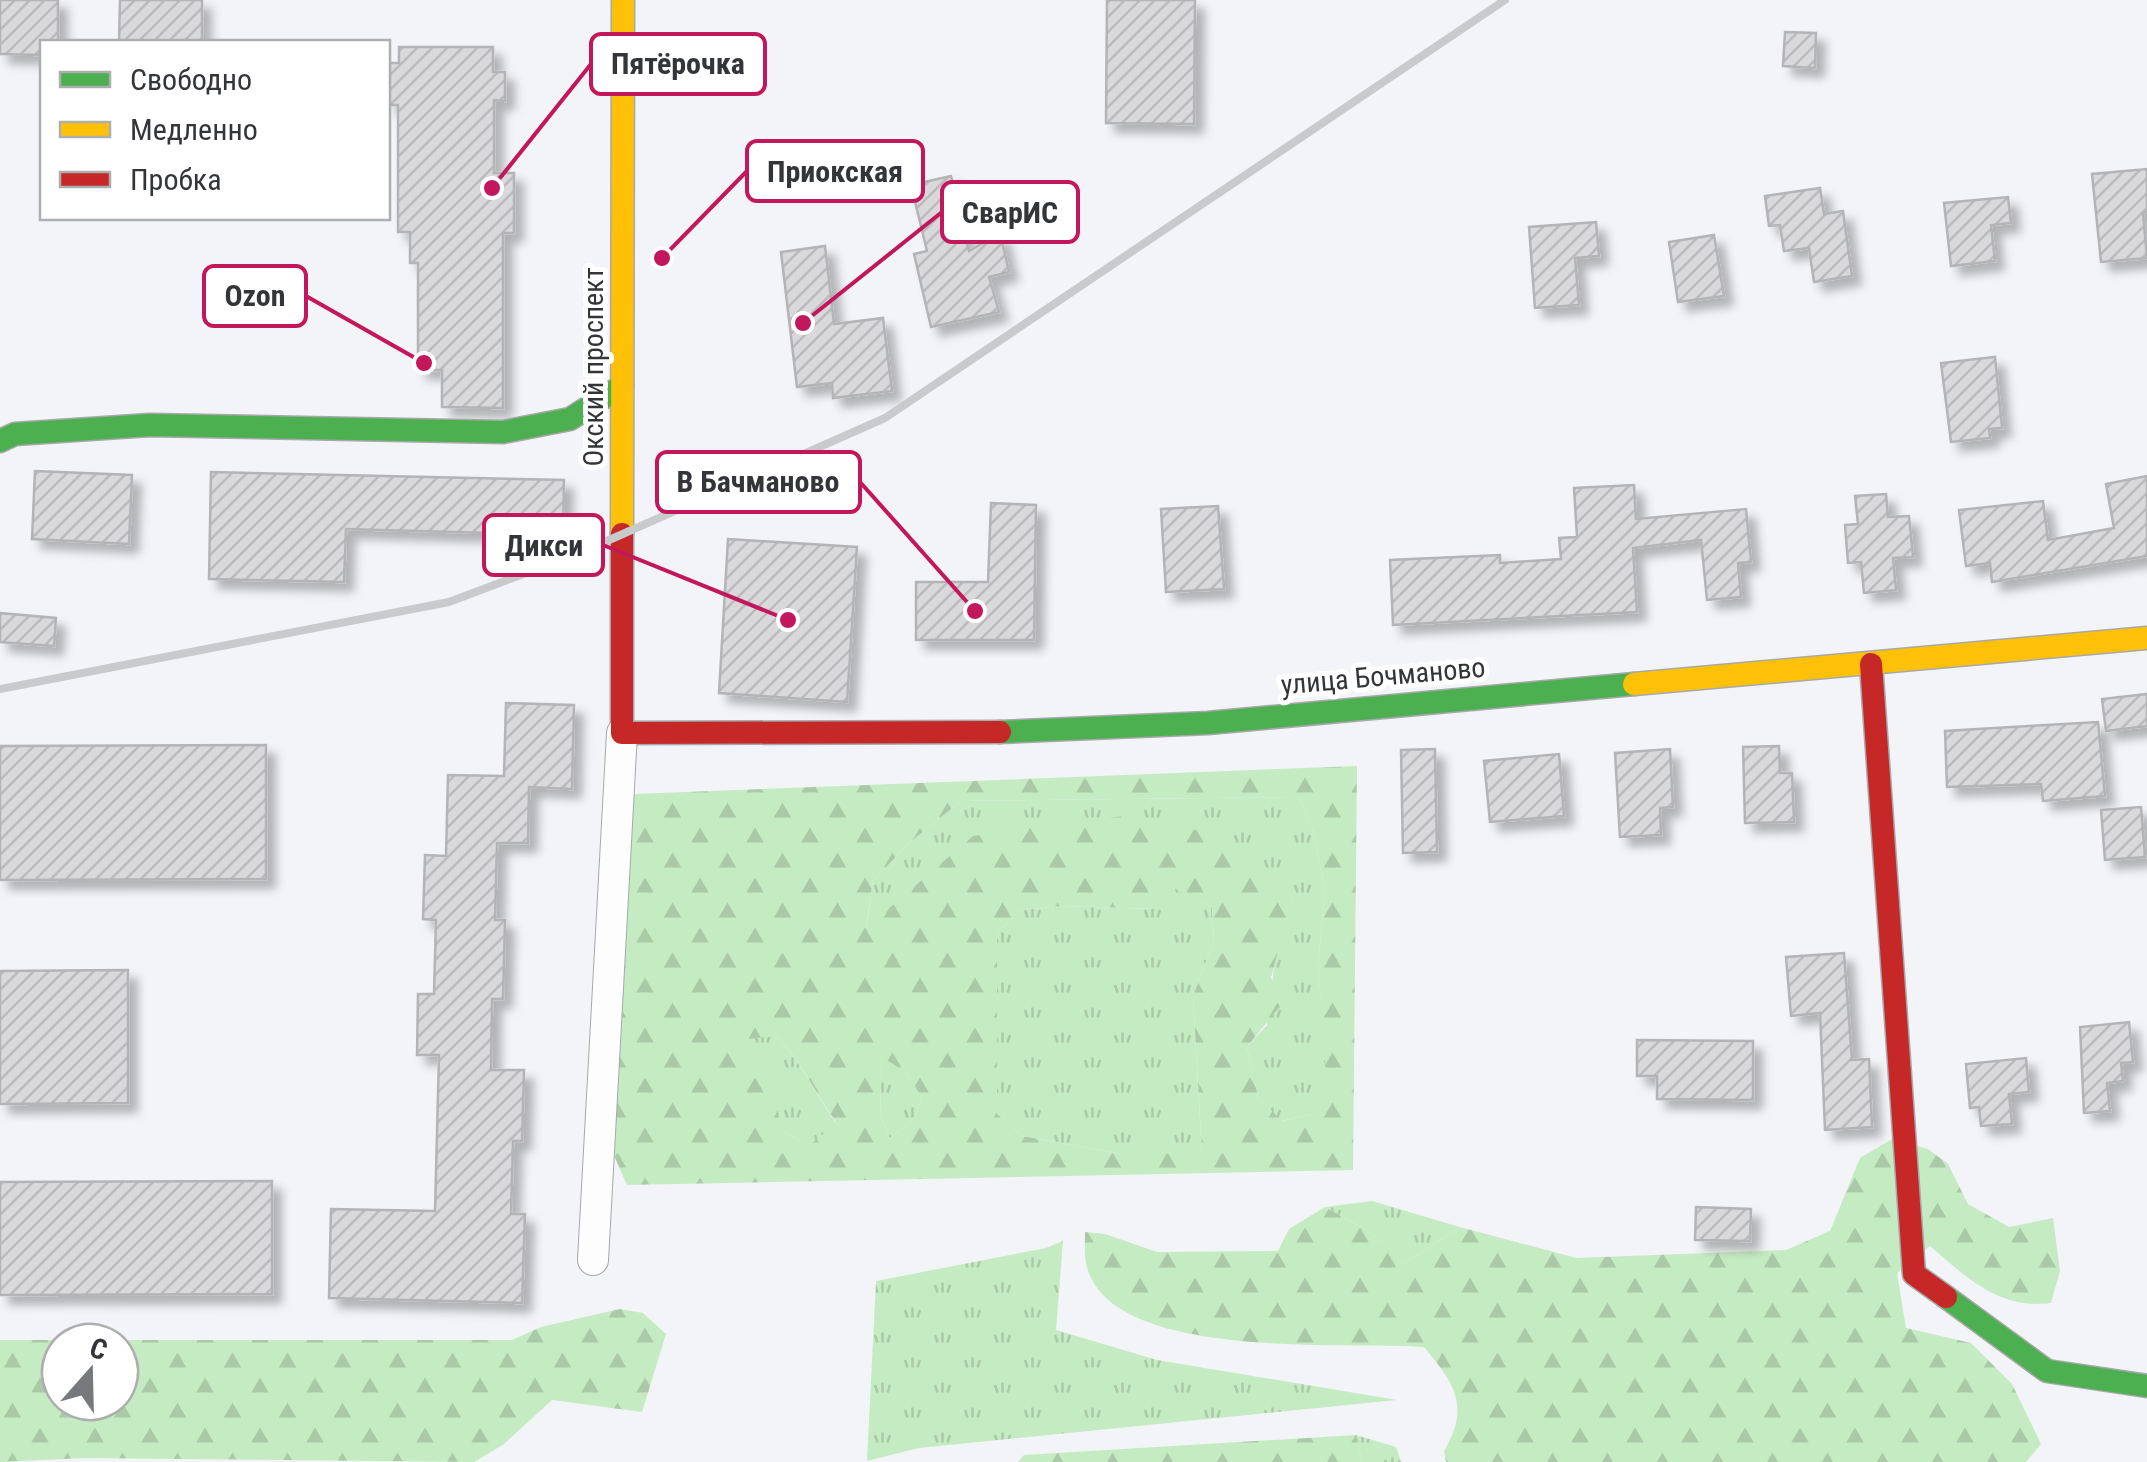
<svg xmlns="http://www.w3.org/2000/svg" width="2147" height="1462" viewBox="0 0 2147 1462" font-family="'Roboto Condensed',sans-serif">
<defs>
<pattern id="grass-tufts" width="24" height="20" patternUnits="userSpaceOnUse" patternTransform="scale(2.5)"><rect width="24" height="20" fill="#c5ebc2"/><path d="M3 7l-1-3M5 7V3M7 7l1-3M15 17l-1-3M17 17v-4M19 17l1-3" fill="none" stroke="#aacaa7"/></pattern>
<pattern id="forest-firs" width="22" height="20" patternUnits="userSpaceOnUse" patternTransform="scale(2.5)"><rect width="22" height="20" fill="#c5ebc2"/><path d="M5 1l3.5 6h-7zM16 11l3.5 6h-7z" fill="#aacaa7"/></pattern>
<pattern id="building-hatch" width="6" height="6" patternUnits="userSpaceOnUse" patternTransform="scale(2.5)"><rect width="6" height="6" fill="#d9d8db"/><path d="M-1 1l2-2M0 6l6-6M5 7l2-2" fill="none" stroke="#bbbabd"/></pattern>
<filter id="shadow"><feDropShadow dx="9" dy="9" stdDeviation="5" flood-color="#0004"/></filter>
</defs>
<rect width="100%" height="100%" fill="#f2f4f7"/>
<g fill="url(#grass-tufts)">
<path d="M1299 797 1312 827 1325 891 1318 965 1329 1100 1312 1114 1281 1121 1258 1097 1247 1047 1267 1025 1278 936 1292 897 1254 869 973 836 866 930 873 881 908 844 961 801Z"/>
<path d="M1173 887 1212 907 1214 941 1193 996 1202 1154H1122L1022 1136 997 1114V933L1020 910 1062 906 1155 909Z"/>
<path d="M776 1036C802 1061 815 1095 837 1124L808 1146 781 1130 775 1106 738 1039Z"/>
<path d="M882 1056 907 1073 922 1097 916 1116 890 1139 880 1115Z"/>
<path d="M1372 1201 1460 1227 1405 1263 1370 1232 1325 1207Z"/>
<path d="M1063 1241 1056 1330 1157 1360 1397 1400 919 1448 867 1461 876 1281 1046 1248Z"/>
<path d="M1356 1435 1396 1447 1401 1462H1362Z"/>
</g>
<g fill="url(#forest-firs)" fill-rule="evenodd">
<path d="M1357 766 1353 1170 627 1185 612 1151 634 794ZM1299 797 1312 827 1325 891 1318 965 1328 1100 1312 1114 1282 1121 1258 1097 1247 1047 1287 998 1271 978 1292 897 1210 833 1131 815 973 836 866 928 873 881 908 844 961 801ZM1174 888 1212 907 1214 941 1193 996 1202 1153 1122 1154 1022 1136 997 1114V933L1020 910 1062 906 1155 909ZM776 1036C802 1061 815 1094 837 1123L808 1146 781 1130 772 1073 753 1062 739 1040ZM882 1057 907 1073 922 1098 916 1116 890 1139 880 1115Z"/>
<path d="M1892 1139 1928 1149 1948 1164 1968 1204 2009 1227 2053 1218 2060 1271 2051 1303C2000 1310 1967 1278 1930 1246L1897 1273 1906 1328 1971 1343 2012 1384 2041 1444 2026 1462H1446L1444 1451C1471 1406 1454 1383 1424 1347 1348 1341 1106 1363 1086 1263 1084 1253 1085 1242 1085 1232L1105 1234 1157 1252 1278 1251 1289 1229 1325 1207 1370 1232 1405 1263 1460 1227 1576 1258 1786 1250 1830 1231 1860 1158Z"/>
<path d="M620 1309 643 1313 666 1334 642 1412 552 1400 504 1444 474 1462 85 1458 0 1462V1340H512L541 1327ZM120 1342V1402H60V1342Z"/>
<path d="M1356 1435 1362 1462H1018L1024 1455Z"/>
</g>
<g fill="url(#building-hatch)" stroke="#b4b4b6" stroke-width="2.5" filter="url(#shadow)">
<path d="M0 0H58V42H42V55L0 54Z"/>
<path d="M120 0H202V42H119Z"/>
<path d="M1107 0H1195L1194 124 1106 123Z"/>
<path d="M1785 32 1816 33 1815 68 1783 66Z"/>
<path d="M399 47H493V72H505V101L494 100V173H514V233H503V408L442 407V370H418V263H410V232H398V105H388V63H399Z"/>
<path d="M2147 169V212L2143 213 2147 258 2101 262 2092 174Z"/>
<path d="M951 176 969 251 1000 233 1009 272 989 277 999 312 931 327 914 254 927 251 911 185Z"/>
<path d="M1820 188 1824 214 1843 211 1852 276 1814 282 1809 248 1784 251 1780 225 1769 226 1765 196Z"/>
<path d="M2008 197 2011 223 1991 225 1995 261 1951 266 1944 203Z"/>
<path d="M1596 222 1599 256 1575 258 1579 305 1535 308 1529 227Z"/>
<path d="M1714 235 1724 296 1678 302 1669 242Z"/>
<path d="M825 246 834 324 883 318 892 391 833 398 832 383 797 387 781 252Z"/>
<path d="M1995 357 2002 428 1989 429 1990 438 1951 442 1941 363Z"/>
<path d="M35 471 132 475 129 544 32 539Z"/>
<path d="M211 472 564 480 563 535 346 529 344 582 209 579Z"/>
<path d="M2147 476V556L1992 582 1990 563 1966 566 1959 510 2043 501 2048 540 2114 528 2106 484Z"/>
<path d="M1634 485 1636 519 1746 509 1751 562 1738 563 1741 597 1707 600 1701 540 1633 548 1637 612 1393 625 1390 560 1500 555V563L1561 559 1559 538 1577 537 1574 488Z"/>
<path d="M1886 494 1888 517 1909 516 1913 557 1893 558 1896 590 1864 593 1861 562 1848 563 1845 525 1858 524 1855 496Z"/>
<path d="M991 503 1036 505 1034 640H916V582H988Z"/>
<path d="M1218 506 1224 589 1166 592 1161 509Z"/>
<path d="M728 539 857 547 847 702 719 693Z"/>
<path d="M0 613 56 618 54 646 0 642Z"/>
<path d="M2147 694V726L2106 731 2102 699Z"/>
<path d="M506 703 574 705 572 789 529 787 528 843H497L495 920H505L503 999H492L491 1070H524L522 1141H513L511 1214H525L522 1303 329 1298 331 1209 435 1211 439 1055H417L418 994H434L436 920 423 919 425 855 446 856 448 775 504 776Z"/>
<path d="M2098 722 2105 796 2043 801 2041 784 1947 787 1945 731Z"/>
<path d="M266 745V879L0 880V746Z"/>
<path d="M1779 746 1780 773H1792L1794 822 1745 823 1743 747Z"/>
<path d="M1435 749 1437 852 1403 853 1401 750Z"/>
<path d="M1670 749 1673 807 1660 808 1661 835 1620 837 1615 753Z"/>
<path d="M1559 754 1564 816 1490 822 1484 761Z"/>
<path d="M2141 807 2145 857 2105 860 2101 810Z"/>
<path d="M1844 953 1852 1060 1869 1059 1872 1127 1825 1130 1820 1013 1791 1016 1786 957Z"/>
<path d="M128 970V1103L0 1104V971Z"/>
<path d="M2129 1022 2133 1062 2121 1063 2123 1081 2107 1083 2110 1111 2084 1113 2080 1027Z"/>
<path d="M1637 1040 1753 1041V1100L1657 1099V1076H1637Z"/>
<path d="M2026 1058 2029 1092 2009 1094 2012 1124 1981 1126 1979 1107 1970 1108 1966 1064Z"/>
<path d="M272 1181V1294L0 1295V1182Z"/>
<path d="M1696 1207 1751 1209 1750 1241 1695 1240Z"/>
</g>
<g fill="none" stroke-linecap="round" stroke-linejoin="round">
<g stroke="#a6a8aa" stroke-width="32">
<path id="street" d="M593 1260 622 733"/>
</g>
<g stroke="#a6a8aa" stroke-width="25">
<g id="fast">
<path d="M0 441 15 434 150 425 503 432 570 419 622 386"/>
<path d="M1000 732 1208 723 1634 684"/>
<path d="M1946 1297 2047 1371 2147 1386"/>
</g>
</g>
<g stroke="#a6a8aa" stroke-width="25">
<g id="slow">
<path d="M622 534 623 0"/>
<path d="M1634 684 2147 638"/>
</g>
</g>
<g stroke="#a6a8aa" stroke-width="25">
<g id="jam">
<path d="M622 534V733L1000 732"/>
<path d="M1871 664 1914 1274 1946 1297"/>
</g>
</g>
<use href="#street" stroke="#fdfdfe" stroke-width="30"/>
<use href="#fast" stroke="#4caf50" stroke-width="22"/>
<use href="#slow" stroke="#ffc107" stroke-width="22"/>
<use href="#jam" stroke="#c62828" stroke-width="22"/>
<path stroke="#c9cacb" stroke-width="8" d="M0 689 449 602 582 552 885 418 1505 0"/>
</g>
<g text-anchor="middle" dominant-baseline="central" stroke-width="10" stroke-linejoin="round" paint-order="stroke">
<g font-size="28" fill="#333538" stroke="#fff">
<text transform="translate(593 367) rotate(-90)">Окский проспект</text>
<text transform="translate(1383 676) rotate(-5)">улица Бочманово</text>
</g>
</g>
<path fill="none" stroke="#c2185b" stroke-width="4" d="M492 188L591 64M662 258L747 171M803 323L942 212M424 363L306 296M975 611L860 482M788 620L603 545"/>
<g fill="#c2185b" stroke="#fff" stroke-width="4">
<circle cx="492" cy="188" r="10"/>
<circle cx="662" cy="258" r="10"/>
<circle cx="803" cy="323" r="10"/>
<circle cx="424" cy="363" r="10"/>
<circle cx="975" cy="611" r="10"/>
<circle cx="788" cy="620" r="10"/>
</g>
<g fill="#fff" stroke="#c2185b" stroke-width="4">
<rect x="591" y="34" width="174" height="60" rx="10"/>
<rect x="747" y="141" width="176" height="60" rx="10"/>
<rect x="942" y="182" width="136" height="60" rx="10"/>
<rect x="204" y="266" width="102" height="60" rx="10"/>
<rect x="657" y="452" width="203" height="60" rx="10"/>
<rect x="484" y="515" width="119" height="60" rx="10"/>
</g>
<g font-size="30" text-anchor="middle" font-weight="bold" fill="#333538">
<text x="678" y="74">Пятёрочка</text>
<text x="835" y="182">Приокская</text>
<text x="1010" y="223">СварИС</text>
<text x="255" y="306">Ozon</text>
<text x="758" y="492">В Бачманово</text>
<text x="544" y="556">Дикси</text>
</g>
<rect x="40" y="40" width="350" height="180" fill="#ffffff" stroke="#adaeaf" stroke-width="2.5"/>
<rect x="60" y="72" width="50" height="15" fill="#4caf50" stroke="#adaeaf" stroke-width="2.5"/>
<text x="130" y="90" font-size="30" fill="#333538">Свободно</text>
<rect x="60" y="122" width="50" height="15" fill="#ffc107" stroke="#adaeaf" stroke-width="2.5"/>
<text x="130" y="140" font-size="30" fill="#333538">Медленно</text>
<rect x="60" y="172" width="50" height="15" fill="#c62828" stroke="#adaeaf" stroke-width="2.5"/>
<text x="130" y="190" font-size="30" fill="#333538">Пробка</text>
<g transform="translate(90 1372) rotate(20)"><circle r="48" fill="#ffffff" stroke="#adaeaf" stroke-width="2.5"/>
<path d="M0-8L18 38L0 25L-18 38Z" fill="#76787b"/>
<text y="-15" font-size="28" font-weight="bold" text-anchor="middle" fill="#333538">С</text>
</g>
</svg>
